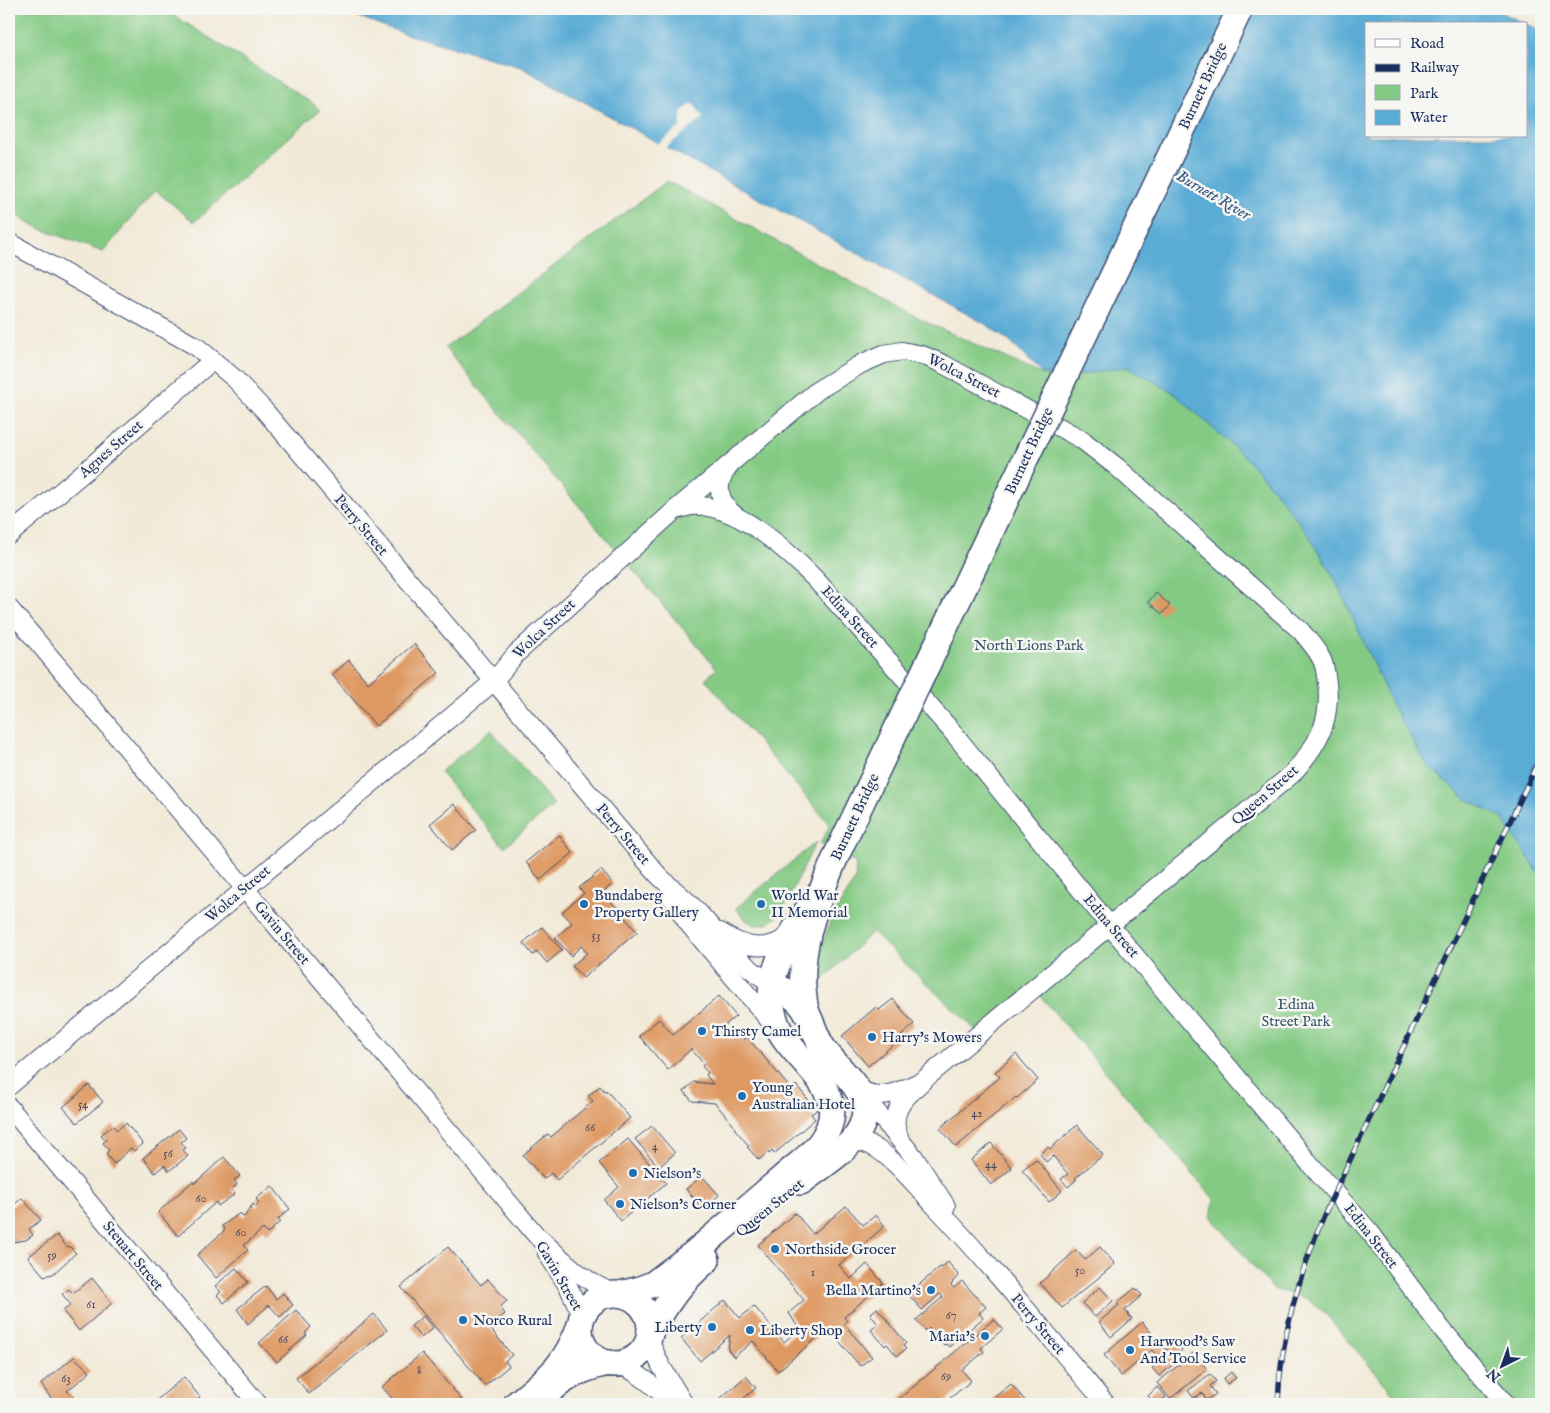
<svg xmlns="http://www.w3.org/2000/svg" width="1550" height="1413" viewBox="0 0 1550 1413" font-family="'IM FELL English',serif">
<rect width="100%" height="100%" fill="#f6f6f2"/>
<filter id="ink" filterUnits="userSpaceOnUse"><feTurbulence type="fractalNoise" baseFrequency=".02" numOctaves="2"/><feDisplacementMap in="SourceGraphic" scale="10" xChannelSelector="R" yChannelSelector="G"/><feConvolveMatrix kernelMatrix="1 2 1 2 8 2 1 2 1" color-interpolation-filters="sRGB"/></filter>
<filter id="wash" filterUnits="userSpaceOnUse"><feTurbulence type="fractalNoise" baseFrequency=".0096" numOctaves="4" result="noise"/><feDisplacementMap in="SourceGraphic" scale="20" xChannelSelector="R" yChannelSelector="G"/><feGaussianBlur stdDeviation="1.12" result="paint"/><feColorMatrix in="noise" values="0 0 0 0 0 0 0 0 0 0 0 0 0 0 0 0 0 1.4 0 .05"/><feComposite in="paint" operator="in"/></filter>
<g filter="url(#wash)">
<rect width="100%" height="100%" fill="#f2ead8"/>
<g fill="#84ca84" stroke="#507c71">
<path d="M9 9H164L312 103 320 110 194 222 155 190 103 252 41 229 9 211Z"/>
<path d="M667 181 915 317 1043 375 1070 377 1127 366 1174 393 1245 457 1275 491 1308 534 1335 579 1392 705 1427 764 1465 798 1502 818 1541 876V1404H1402L1324 1312 1306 1298 1273 1289 1211 1217 1214 1199 1036 991 981 1035 872 932 821 982 819 954 831 919 855 880 856 863 820 844 830 825 705 679 717 669 445 348Z"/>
<path d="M491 730 554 805 504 847 440 772Z"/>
<path d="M816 842 786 903 780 913 768 924 755 925 747 921 736 908Z"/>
</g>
<path fill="#5aacd5" stroke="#3a6e9a" d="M338 9H1493L1526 24H1366V136H1526V24L1541 31V876L1502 818 1465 798 1427 765 1392 705 1335 579 1308 534 1275 491 1245 457 1174 393 1127 366 1069 377 1043 375 1009 341 987 325 521 67 402 33Z"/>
<path fill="#f2ead8" d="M693 103 703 118 664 149 657 145 680 127 682 111Z"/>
<g id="blocks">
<g fill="#de9962">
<path d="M1156 593 1170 605 1162 614 1148 602Z"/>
<path d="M414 644 439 673 376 726 332 675 349 660 368 683Z"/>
<path d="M454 804 476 830 452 850 430 824Z"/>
<path d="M559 835 573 853 540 880 526 862Z"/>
<path d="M601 870 613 884 603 892 637 932 583 978 572 966 587 953 581 946 571 956 555 938 572 923 562 912 584 893 579 888Z"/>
<path d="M542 927 562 950 547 963 537 951 533 955 523 943Z"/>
<path d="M719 996 736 1016 723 1027 733 1039 739 1034 744 1040 747 1037 791 1089 796 1085 817 1110 811 1114 815 1119 774 1154 772 1151 769 1154 768 1152 759 1160 747 1147 749 1146 734 1128 735 1127 715 1103 692 1101 684 1091 694 1082 713 1084 706 1075 708 1073 702 1066 704 1064 691 1049 668 1070 639 1036 659 1019 673 1035Z"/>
<path d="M893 999 914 1024 901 1036 902 1037 868 1066 842 1036 876 1007 879 1010Z"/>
<path d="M1016 1054 1038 1080 1017 1098 1016 1097 956 1147 940 1128 1000 1077 995 1072Z"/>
<path d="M89 1085 103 1102 77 1123 63 1107Z"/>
<path d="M600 1086 605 1092 606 1090 630 1118 557 1180 551 1173 544 1179 523 1155 548 1134 551 1137 593 1101 588 1096Z"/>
<path d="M126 1123 143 1144 134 1151 131 1148 114 1164 106 1154 109 1150 103 1143 106 1140 101 1135 113 1125 117 1130Z"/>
<path d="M1077 1125 1103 1155 1075 1178 1076 1180 1068 1187 1061 1179 1068 1174 1053 1156 1046 1162 1040 1154 1048 1147 1050 1149Z"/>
<path d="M652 1126 675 1153 659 1167 635 1139Z"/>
<path d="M179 1129 186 1138 181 1142 186 1148 183 1150 188 1156 169 1171 164 1165 155 1173 143 1158Z"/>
<path d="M628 1139 666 1183 621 1221 604 1200 619 1187 599 1163Z"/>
<path d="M991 1143 1012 1168 991 1185 971 1160Z"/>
<path d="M224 1157 240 1176 234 1180 237 1185 231 1189 235 1194 218 1206 216 1202 178 1236 158 1212 193 1181 194 1184Z"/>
<path d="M1036 1159 1062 1191 1049 1202 1022 1170Z"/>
<path d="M702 1176 719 1195 703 1209 686 1189Z"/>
<path d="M272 1186 290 1209 278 1219 280 1222 267 1234 263 1229 244 1245 248 1250 216 1278 197 1255 225 1230 222 1226 240 1213 244 1217 253 1204 256 1207 259 1203 256 1199Z"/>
<path d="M22 1198 41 1220 29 1229 33 1235 26 1240 13 1242 9 1237V1209Z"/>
<path d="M846 1206 863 1225 876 1215 885 1226 839 1265 851 1279 867 1264 883 1283 844 1317 847 1321 844 1324 872 1357 860 1366 828 1328 778 1371 753 1341 734 1357 728 1350 730 1335 700 1361 681 1338 725 1300 740 1318 754 1306 784 1342 799 1329 789 1313 804 1300 758 1245 795 1213 813 1234Z"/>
<path d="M57 1235 67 1247 69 1246 76 1253 53 1274 44 1276 28 1257Z"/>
<path d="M448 1247 481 1285 488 1279 507 1301 500 1307 505 1314 489 1327 512 1355 505 1361 509 1366 485 1386 401 1287Z"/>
<path d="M1100 1247 1115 1264 1062 1308 1040 1283 1076 1250 1085 1260Z"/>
<path d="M948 1262 959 1276 952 1282 953 1283 951 1285 954 1288 962 1281 986 1307 979 1313 983 1318 949 1347 946 1344 944 1345 929 1328 926 1331 916 1320 943 1297 940 1294 922 1310 908 1294 940 1267 941 1268Z"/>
<path d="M236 1268 248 1282 224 1303 217 1295 221 1292 215 1286Z"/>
<path d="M92 1278 112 1303 79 1331 63 1311 71 1305 62 1294 69 1289 73 1293Z"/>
<path d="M266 1286 276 1299 283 1293 293 1305 280 1317 269 1305 248 1324 237 1309Z"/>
<path d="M1100 1287 1113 1301 1095 1317 1082 1303Z"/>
<path d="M1135 1288 1142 1295 1125 1310 1132 1319 1111 1337 1099 1322 1119 1305 1117 1303Z"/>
<path d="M877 1308 906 1343 903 1346 906 1349 897 1356 887 1344 885 1346 871 1330 878 1324 870 1314Z"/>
<path d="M296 1310 311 1327 305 1333 307 1335 277 1362 259 1343Z"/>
<path d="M374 1314 387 1330 309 1394 296 1378Z"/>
<path d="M423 1316 433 1328 421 1338 411 1326Z"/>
<path d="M994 1319 1003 1329 981 1348 984 1352 962 1370 971 1381 943 1404H893Z"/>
<path d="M1142 1322 1166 1350 1175 1342 1182 1350 1177 1355 1180 1359 1159 1376 1152 1368 1161 1361 1152 1350 1121 1376 1104 1355Z"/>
<path d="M422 1353 462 1400 457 1404H397L382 1387Z"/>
<path d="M1193 1353 1207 1369 1170 1399 1157 1383Z"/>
<path d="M74 1357 90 1372 67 1391 73 1397 65 1402 53 1401 41 1384Z"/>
<path d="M1231 1372 1236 1378 1227 1384 1223 1379Z"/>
<path d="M1210 1374 1216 1381 1210 1386 1216 1394 1207 1400 1202 1393 1194 1398 1188 1391Z"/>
<path d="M746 1376 756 1388 737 1404H714Z"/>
<path d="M184 1377 200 1397 192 1404H152Z"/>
<path d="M1011 1384 1028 1404H994L991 1400Z"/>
<path d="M1157 1387 1166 1397 1157 1404H1155L1148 1396Z"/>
</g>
</g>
</g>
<g filter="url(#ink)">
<use href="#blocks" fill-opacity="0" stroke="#3b4b70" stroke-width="1"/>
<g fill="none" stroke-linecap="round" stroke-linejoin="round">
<g stroke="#3b4b70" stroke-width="20">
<g id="street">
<path d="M9 242 197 347 235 379 264 410 658 875C671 888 686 899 698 912 724 940 738 965 773 984"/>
<path d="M728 468C714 484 719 504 736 516"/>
<path d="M676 510C681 509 686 507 691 506 737 503 787 550 816 580L951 730 1110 926 1310 1164 1370 1232 1441 1328 1506 1404"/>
<path d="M9 535 89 468 213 360"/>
<path d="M9 608 536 1235C560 1257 583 1282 614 1293"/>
<path d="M670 895 687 922 775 1027"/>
<path d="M720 932C743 948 769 954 792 933"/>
<path d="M9 1086 493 682 516 654 675 510 818 390 861 364 884 354 902 351 922 355 941 363 1081 439 1117 467 1301 631C1308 640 1317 649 1322 660 1325 666 1326 675 1327 683 1332 722 1317 746 1292 774L926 1078C908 1095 887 1110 899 1137"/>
<path d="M859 1088C877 1102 899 1092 917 1083"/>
<path d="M861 1093 914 1157 946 1206"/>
<path d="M9 1107 258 1404"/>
<path d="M850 1143C859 1141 864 1142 872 1146 894 1158 915 1185 932 1203 993 1267 1049 1337 1106 1404"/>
<path d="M547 1253 569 1288 582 1316"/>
<path d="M649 1340 661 1366 684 1404"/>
<path d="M618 1364C640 1373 656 1388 673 1404"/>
</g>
</g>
<g stroke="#3b4b70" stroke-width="28">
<g id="secondary">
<path d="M773 984C786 991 799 999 807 1013 813 1025 816 1037 823 1048 833 1062 847 1074 857 1089 885 1131 829 1160 801 1182"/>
<path d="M807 1014C793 959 815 904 837 854"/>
<circle cx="615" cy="1329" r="35"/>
<path d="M620 1294 637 1290 653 1284 694 1253 795 1167C804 1160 813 1152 820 1143 854 1097 806 1070 783 1036 778 1029 774 1017 772 1008 765 969 797 924 819 894"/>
<path d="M650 1333C667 1302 680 1283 707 1260"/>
<path d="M546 1394C568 1376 582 1368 610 1363"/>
<path d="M516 1404C549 1377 565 1366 580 1325"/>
</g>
</g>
<use href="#street" stroke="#fff" stroke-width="18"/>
<use href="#secondary" stroke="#fff" stroke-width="25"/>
<g stroke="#1b2f5e" stroke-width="5.5">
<path id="rail" d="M1278 1404C1280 1338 1299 1276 1324 1215L1541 756"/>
</g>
<use href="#rail" stroke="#f6f6f2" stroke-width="4" stroke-dasharray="11" stroke-linecap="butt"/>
<g stroke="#3b4b70" stroke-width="28" stroke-linecap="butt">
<path id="secondary-bridge" d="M837 854 1240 9"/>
</g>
<use href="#secondary-bridge" stroke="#fff" stroke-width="25"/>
</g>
</g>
<g fill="#1f6fb2" stroke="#f6f6f2" stroke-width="2">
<circle cx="584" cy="904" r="5"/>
<circle cx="761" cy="904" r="5"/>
<circle cx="702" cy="1031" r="5"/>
<circle cx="872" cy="1037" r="5"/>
<circle cx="742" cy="1096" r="5"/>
<circle cx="633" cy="1173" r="5"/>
<circle cx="620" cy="1204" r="5"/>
<circle cx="775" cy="1249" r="5"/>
<circle cx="931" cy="1290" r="5"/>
<circle cx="463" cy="1320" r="5"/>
<circle cx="712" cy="1327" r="5"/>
<circle cx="750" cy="1330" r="5"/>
<circle cx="985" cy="1336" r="5"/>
<circle cx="1130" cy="1350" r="5"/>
</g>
<g text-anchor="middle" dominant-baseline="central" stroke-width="5" stroke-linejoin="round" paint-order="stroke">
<g font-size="12" fill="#4c4a5f">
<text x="596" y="935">53</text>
<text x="83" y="1104">54</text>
<text x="977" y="1113">42</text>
<text x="590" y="1127">66</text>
<text x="655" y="1146">4</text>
<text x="168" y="1153">56</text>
<text x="991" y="1164">44</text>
<text x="201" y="1198">60</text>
<text x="241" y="1232">60</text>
<text x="52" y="1255">59</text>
<text x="1080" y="1270">50</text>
<text x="813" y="1272">1</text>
<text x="91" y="1304">61</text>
<text x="951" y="1315">67</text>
<text x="283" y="1339">66</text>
<text x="419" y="1370">8</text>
<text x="946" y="1376">69</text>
<text x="66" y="1378">63</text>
</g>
<g font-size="15" fill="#1b2f5e" stroke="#f6f6f2">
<text transform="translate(1203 86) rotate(-65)">Burnett Bridge</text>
<text transform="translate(964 376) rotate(27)">Wolca Street</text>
<text transform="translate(111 449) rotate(-41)">Agnes Street</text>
<text transform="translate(1029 451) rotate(-65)">Burnett Bridge</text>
<text transform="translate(361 525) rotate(50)">Perry Street</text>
<text transform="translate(850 617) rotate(48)">Edina Street</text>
<text transform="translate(544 629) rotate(-43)">Wolca Street</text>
<text transform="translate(1265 795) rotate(-41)">Queen Street</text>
<text transform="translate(855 817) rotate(-65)">Burnett Bridge</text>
<text transform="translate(623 834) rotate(50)">Perry Street</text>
<text transform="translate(238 894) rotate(-40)">Wolca Street</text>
<text transform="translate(1111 926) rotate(50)">Edina Street</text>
<text transform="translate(282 933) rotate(50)">Gavin Street</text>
<text transform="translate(770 1208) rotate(-39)">Queen Street</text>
<text transform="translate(1371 1236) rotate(52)">Edina Street</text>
<text transform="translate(133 1256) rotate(50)">Steuart Street</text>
<text transform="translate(559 1276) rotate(60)">Gavin Street</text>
<text transform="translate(1038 1324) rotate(50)">Perry Street</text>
</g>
<g font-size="15" fill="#355668" stroke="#f6f6f2">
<text x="1029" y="645">North Lions Park</text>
<text x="1296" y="1004">Edina<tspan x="1296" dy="17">Street Park</tspan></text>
</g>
<g font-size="15" fill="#1b2f5e" stroke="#f6f6f2" text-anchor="start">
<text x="594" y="895">Bundaberg<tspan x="594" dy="17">Property Gallery</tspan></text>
<text x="771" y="895">World War<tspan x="771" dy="17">II Memorial</tspan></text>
<text x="712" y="1031">Thirsty Camel</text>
<text x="882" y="1037">Harry's Mowers</text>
<text x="752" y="1087">Young<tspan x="752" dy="17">Australian Hotel</tspan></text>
<text x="643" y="1173">Nielson's</text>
<text x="630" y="1204">Nielson's Corner</text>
<text x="785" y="1249">Northside Grocer</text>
<text x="921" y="1290" text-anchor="end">Bella Martino's</text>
<text x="473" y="1320">Norco Rural</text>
<text x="702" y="1327" text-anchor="end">Liberty</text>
<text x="760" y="1330">Liberty Shop</text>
<text x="975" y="1336" text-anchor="end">Maria's</text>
<text x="1140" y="1341">Harwood's Saw<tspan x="1140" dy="17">And Tool Service</tspan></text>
</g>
<g font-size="16" font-style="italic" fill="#2e5482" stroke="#f6f6f2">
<text transform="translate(1213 196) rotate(30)">Burnett River</text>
</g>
</g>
<rect width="1550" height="1413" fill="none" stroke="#f6f6f2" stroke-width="30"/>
<rect x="1365" y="22" width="162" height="115" fill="#f6f6f2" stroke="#9ea6b7"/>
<rect x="1375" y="39" width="25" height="8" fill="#ffffff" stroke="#9ea6b7"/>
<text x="1410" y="48" font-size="15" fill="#1b2f5e">Road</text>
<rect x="1375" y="64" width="25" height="8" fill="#1b2f5e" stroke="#9ea6b7"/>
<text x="1410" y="72" font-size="15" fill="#1b2f5e">Railway</text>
<rect x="1375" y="85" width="25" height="15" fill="#84ca84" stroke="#9ea6b7"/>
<text x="1410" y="98" font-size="15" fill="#1b2f5e">Park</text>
<rect x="1375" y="110" width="25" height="15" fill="#5aacd5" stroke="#9ea6b7"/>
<text x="1410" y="122" font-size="15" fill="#1b2f5e">Water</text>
<g transform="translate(1502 1366) rotate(222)" stroke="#f6f6f2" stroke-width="4" paint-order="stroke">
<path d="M0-4L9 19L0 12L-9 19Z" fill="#1b2f5e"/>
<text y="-8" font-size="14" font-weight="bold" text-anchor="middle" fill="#1b2f5e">N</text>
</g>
</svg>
